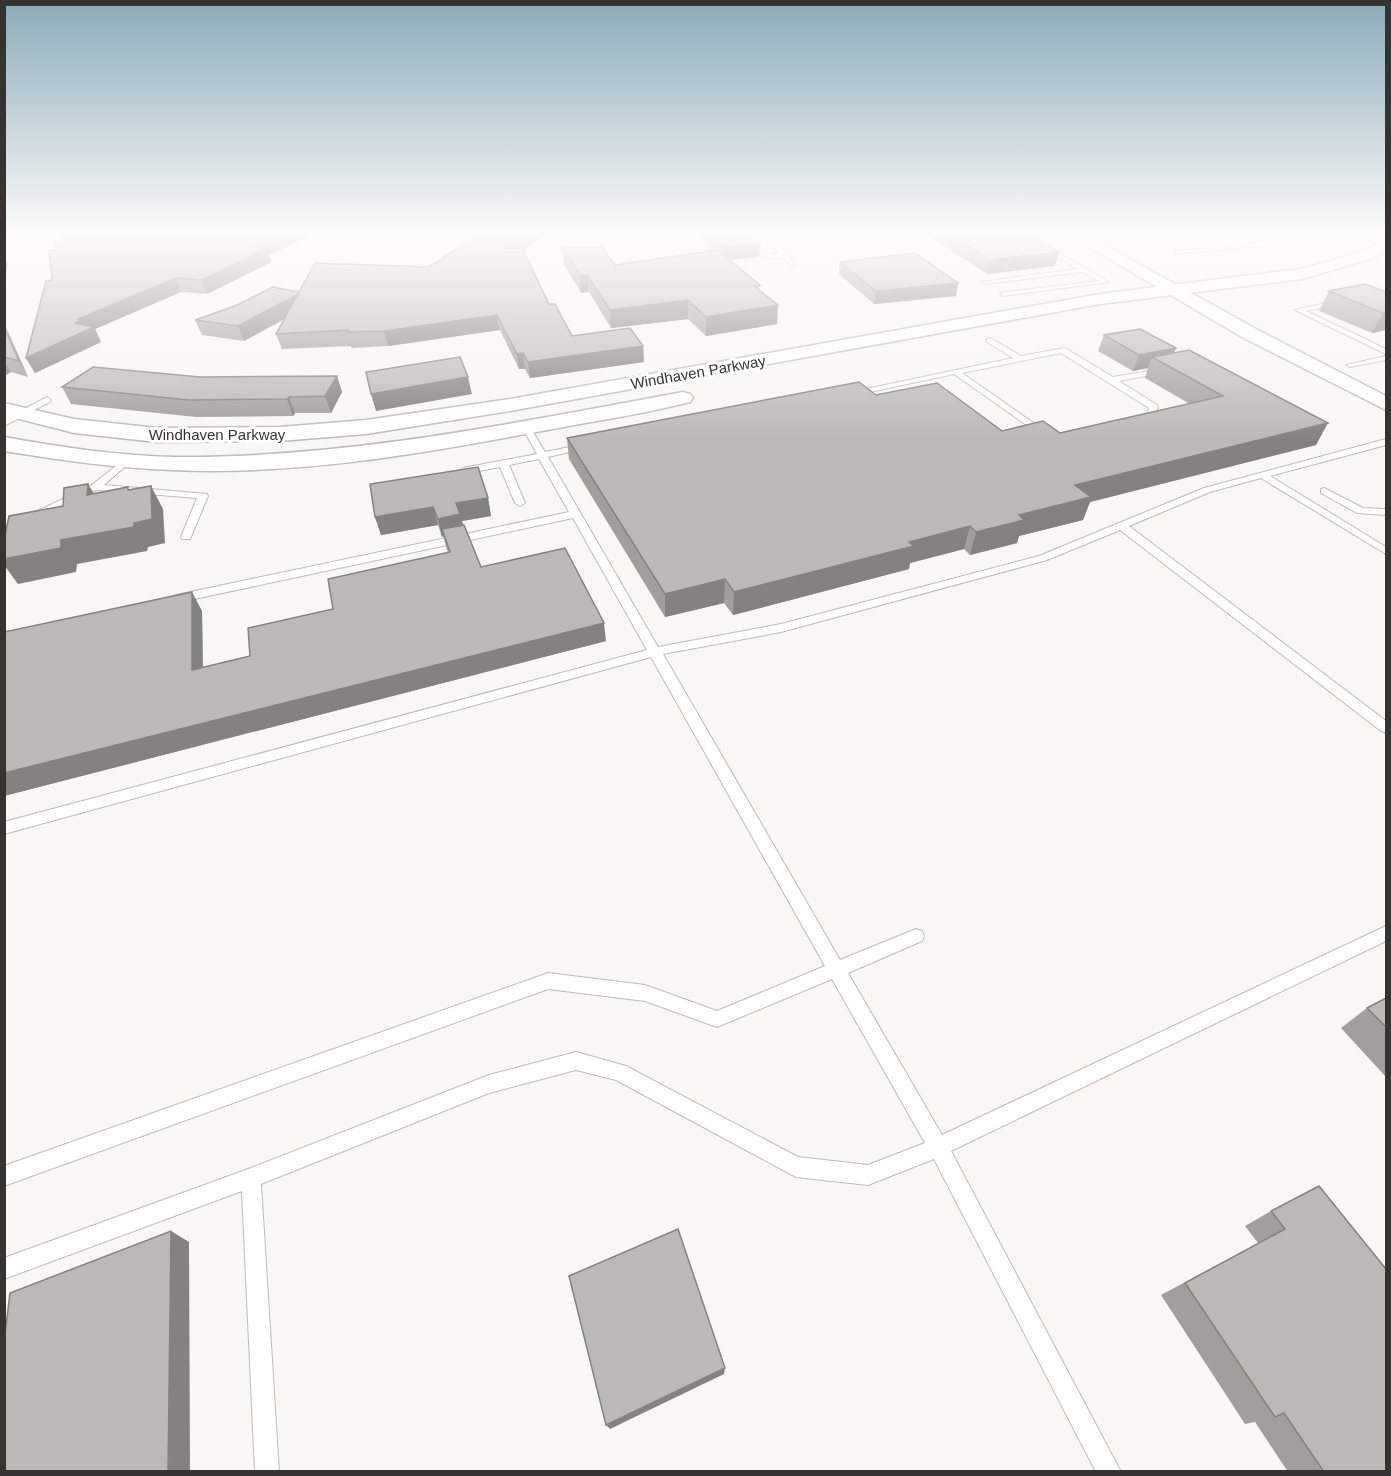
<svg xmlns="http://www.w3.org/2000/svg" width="1391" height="1476" viewBox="0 0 1391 1476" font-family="Arial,sans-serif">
<rect width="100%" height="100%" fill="#f9f6f3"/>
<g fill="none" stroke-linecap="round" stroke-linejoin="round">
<g stroke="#bebbb8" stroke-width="2">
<g id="lane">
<path d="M759 233H766L794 262V264H790L782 257 768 258 758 254 760 251 769 254 779 253Z"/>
<path d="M1184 233H1192L1202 238 1245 233 1207 241C1211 242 1216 246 1220 247 1243 251 1274 233 1296 233L1262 246 1174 254 1176 251 1212 248Z"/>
<path d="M1343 233H1354L1386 241V245Z"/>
<path d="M1043 244 1107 281 1108 282 1002 296 1000 293 1098 281 1083 272 984 284 981 282 1078 269 1041 247Z"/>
<path d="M1339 300 1343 302 1342 304 1306 311 1386 349V354L1295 310Z"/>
<path d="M990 338 1021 356 1065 348 1113 377 1167 368V372L1119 381 1157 405 1158 407 1152 422 1140 425 1139 423 1144 420 1149 408 1061 353 962 373 1045 431 1047 433 1042 436 954 374 851 396 847 393 1013 358 987 342 986 340Z"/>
<path d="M1386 356V360L1350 367 1346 365Z"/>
<path d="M47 397 51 400 50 402 22 416 15 414Z"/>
<path d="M526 424 530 427 545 452 585 444 590 447 548 457 658 647 781 624 1039 556 1204 488 1386 439V445L1270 476 1386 547V554L1261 478 1210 492 1129 526 1386 721V733L1381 731 1120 530 1047 560 781 632 663 654 840 960 916 929 922 931 924 936 922 941 848 973 942 1135 1386 926V941L951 1151 1121 1472H1096L934 1159 868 1185 796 1177 616 1080 576 1070 489 1093 261 1184 279 1472H255L242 1191 4 1279V1258L251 1168 489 1075 576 1052 626 1066 798 1157 868 1165 925 1143 832 979 717 1027 645 1001 548 989 4 1186V1166L548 973 645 985 717 1011 825 966 651 657 4 834V822L647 650 573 518 176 603 170 599 176 595 569 512 539 459 509 465 525 503 520 506 515 503 500 467 463 474 458 471 463 468 537 454 522 427Z"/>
<path d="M127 457 132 460 130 462 104 485 207 494 208 496 190 539H182L181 537 197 498 96 490 4 534V527L92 485Z"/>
<path d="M1324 488 1363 508 1386 509V515L1357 513 1321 493V489Z"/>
</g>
</g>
<g stroke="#bebbb8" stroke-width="2">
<path id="street" d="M19 409 25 411 27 414 4 426V415Z"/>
</g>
<g stroke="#bebbb8" stroke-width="3">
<g id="secondary">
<path d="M1386 240V251L1370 259 1302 279 1100 304 510 411 366 434 280 441 157 442 74 433 4 415V403L74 419 157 428 280 427 366 420 510 399 1100 294 1301 269 1358 253Z"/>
<path d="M683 392 690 394 693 398 690 402C643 414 595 421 547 430 425 453 297 476 172 470 115 468 60 460 4 451V437C61 447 118 456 176 457 347 458 515 423 683 392Z"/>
</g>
</g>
<g stroke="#bebbb8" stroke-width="3">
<path id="primary" d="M1065 233H1083L1256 329 1386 396V410L1242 337Z"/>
</g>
<use href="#lane" fill="#fff" fill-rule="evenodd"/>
<use href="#street" fill="#fff" fill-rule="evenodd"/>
<use href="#secondary" fill="#fff" fill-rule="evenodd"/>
<use href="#primary" fill="#fff" fill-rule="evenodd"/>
</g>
<g fill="#a19f9d">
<path d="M701 233H751L760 243 759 257 729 260 760 285 759 290 777 324 706 336 688 319 611 328 589 292 581 293 564 264 562 247 615 265 712 250 701 237Z"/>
<path d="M925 233H1028L1055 266 987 274Z"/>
<path d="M523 251 549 304 572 336 643 346 644 362 530 378 525 369H519L500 330 388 346 352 348 351 346 282 349 276 334 284 319 244 341 202 335 195 320 299 292 429 267Z"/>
<path d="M269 255 271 262 207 294 181 292 95 329 101 342 35 373 26 358 46 281Z"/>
<path d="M840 262 958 283 956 296 874 304 839 274Z"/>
<path d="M1329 291 1386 292V330L1372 333 1319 311Z"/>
<path d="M4 323 28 377 11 372 6 375 4 374Z"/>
<path d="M1104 335 1176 348 1174 353 1316 445 1090 502 1083 520 1019 536 1017 543 970 555 964 549 910 563 909 569 733 615 724 603 665 617 569 459 567 438 876 395 1002 431 1060 433 1190 404 1145 378 1148 368 1133 371 1098 351Z"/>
<path d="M337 376 342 392 331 413H295L293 416 196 417 71 404 62 387 200 377Z"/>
<path d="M488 498 491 516 462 521 481 567 606 641 4 796 202 611 203 667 250 656 333 609 448 553 443 536 442 537 438 525 381 535 375 517Z"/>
<path d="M1386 998V1077L1341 1028 1367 1008Z"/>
<path d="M1271 1211 1386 1269V1472H1288L1255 1422 1245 1424 1161 1295 1258 1243 1245 1226Z"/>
</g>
<g fill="#83827f">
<path d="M284 233H316L269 255 271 262 207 294 202 280 254 246Z"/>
<path d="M527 233H547L508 262 506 248Z"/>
<path d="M832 233H865L832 237Z"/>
<path d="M760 243 759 257 720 260V246Z"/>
<path d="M1059 252 1055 266 987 274 990 260Z"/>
<path d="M4 257 8 264 4 287Z"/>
<path d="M580 275H587L589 292 581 293Z"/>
<path d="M176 278 181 292 95 329 101 342 35 373 26 358 75 323 78 319Z"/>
<path d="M958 283 956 296 874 304 876 291Z"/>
<path d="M298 294 303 309 244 341 238 326Z"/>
<path d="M688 300V319L611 328 610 310Z"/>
<path d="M778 305 777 324 706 336V317Z"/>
<path d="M1386 312V330L1372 333 1383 313Z"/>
<path d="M497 315 500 330 388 346 384 331Z"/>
<path d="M4 323 28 377 19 361 4 328Z"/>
<path d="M643 346 644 362 530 378 528 362Z"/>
<path d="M1176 348 1169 364 1152 357 1148 368 1133 371 1139 355Z"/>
<path d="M523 353 525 369H519L517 354Z"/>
<path d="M4 362 11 372 6 375 4 371Z"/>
<path d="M337 376 342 392 331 413 325 396Z"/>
<path d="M468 377 472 394 376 411 371 394Z"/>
<path d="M289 397 295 413 293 416 287 399Z"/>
<path d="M1328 423 1316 445 1090 502 1083 520 1019 536 1017 543 970 555 976 532 1019 515 1075 485Z"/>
<path d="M88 484 102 507 87 495Z"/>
<path d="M151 486 163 509 165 543 148 547 147 551 77 564 76 572 18 584 4 565V559L61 540 134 523Z"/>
<path d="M488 498 491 516 462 521 464 532 442 529 443 536 442 537 438 519 456 503Z"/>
<path d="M433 507 438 525 381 535 375 517Z"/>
<path d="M970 526 964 549 910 563 909 569 733 615 734 592 909 542Z"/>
<path d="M725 579 724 603 665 617V594Z"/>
<path d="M192 592 202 611 203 688 192 670Z"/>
<path d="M604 623 606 641 4 796V773Z"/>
<path d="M171 1231 189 1242 190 1472H168Z"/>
<path d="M725 1368 724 1374 610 1429 606 1425Z"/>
</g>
<g fill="#bbb9b6" stroke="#83827f" stroke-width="1.5">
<path d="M65 233H284L254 246 267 248 202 280 176 278 78 319 82 320 75 323 94 327 26 358 46 281 52 280 49 251 56 250 55 244 62 243Z"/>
<path d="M481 233H527L506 248H522L549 304H555L572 336 630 328 643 346 528 362 523 353 517 354 497 315 384 331 348 332V330L276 334 298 294 238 326 195 320 235 306 273 287 299 292 315 263 429 267Z"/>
<path d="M709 233H751L760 243 720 246Z"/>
<path d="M948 233H1028L1059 252 990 260Z"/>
<path d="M562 247H602L615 265 717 250 760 285 754 286 778 305 706 317 688 300 610 310 587 275H580Z"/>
<path d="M915 253 958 283 876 291 840 262Z"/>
<path d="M1365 284 1386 292V312L1383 313 1329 291Z"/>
<path d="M4 328 19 361 4 357Z"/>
<path d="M1140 329 1176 348 1139 355 1104 335Z"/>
<path d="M1189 350 1328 423 1075 485 1091 497 1019 515 1024 520 976 532 970 526 909 542 914 546 734 592 725 579 665 594 567 438 859 382 876 395 937 383 1002 431 1043 421 1060 433 1223 396 1152 357Z"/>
<path d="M460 357 468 377 371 394 366 372Z"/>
<path d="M93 367 200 377 337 376 325 396 289 397 287 399 189 400 62 387Z"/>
<path d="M478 467 488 498 456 503 460 514 438 519 433 507 375 517 370 484Z"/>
<path d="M88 484 87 495 128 487V490L151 486 152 519 134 523V527L61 540V548L4 559V541L9 516 63 506 64 488Z"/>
<path d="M464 525 481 567 565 548 604 623 4 773V632L192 592V670L250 656 248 628 333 609 328 579 450 552 442 529Z"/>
<path d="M1386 998V1027L1367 1008Z"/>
<path d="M1319 1186 1386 1269V1472H1324L1284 1413 1275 1417 1185 1283 1285 1229 1271 1211Z"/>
<path d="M678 1229 725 1368 606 1425 569 1276Z"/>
<path d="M171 1231 168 1472H4V1343L10 1293Z"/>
</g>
<linearGradient id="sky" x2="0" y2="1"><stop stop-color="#8caab8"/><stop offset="0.53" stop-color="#fcfbfa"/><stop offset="1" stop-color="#fcfbfa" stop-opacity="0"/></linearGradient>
<rect width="1391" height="440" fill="url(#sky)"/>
<g text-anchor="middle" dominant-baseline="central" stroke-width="6" stroke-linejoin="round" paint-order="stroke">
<g font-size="15" fill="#353433" stroke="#fff">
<text transform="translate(698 372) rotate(-10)">Windhaven Parkway</text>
<text x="217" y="434">Windhaven Parkway</text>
</g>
</g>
<rect width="1391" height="1476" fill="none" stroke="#353433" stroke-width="12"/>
</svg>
